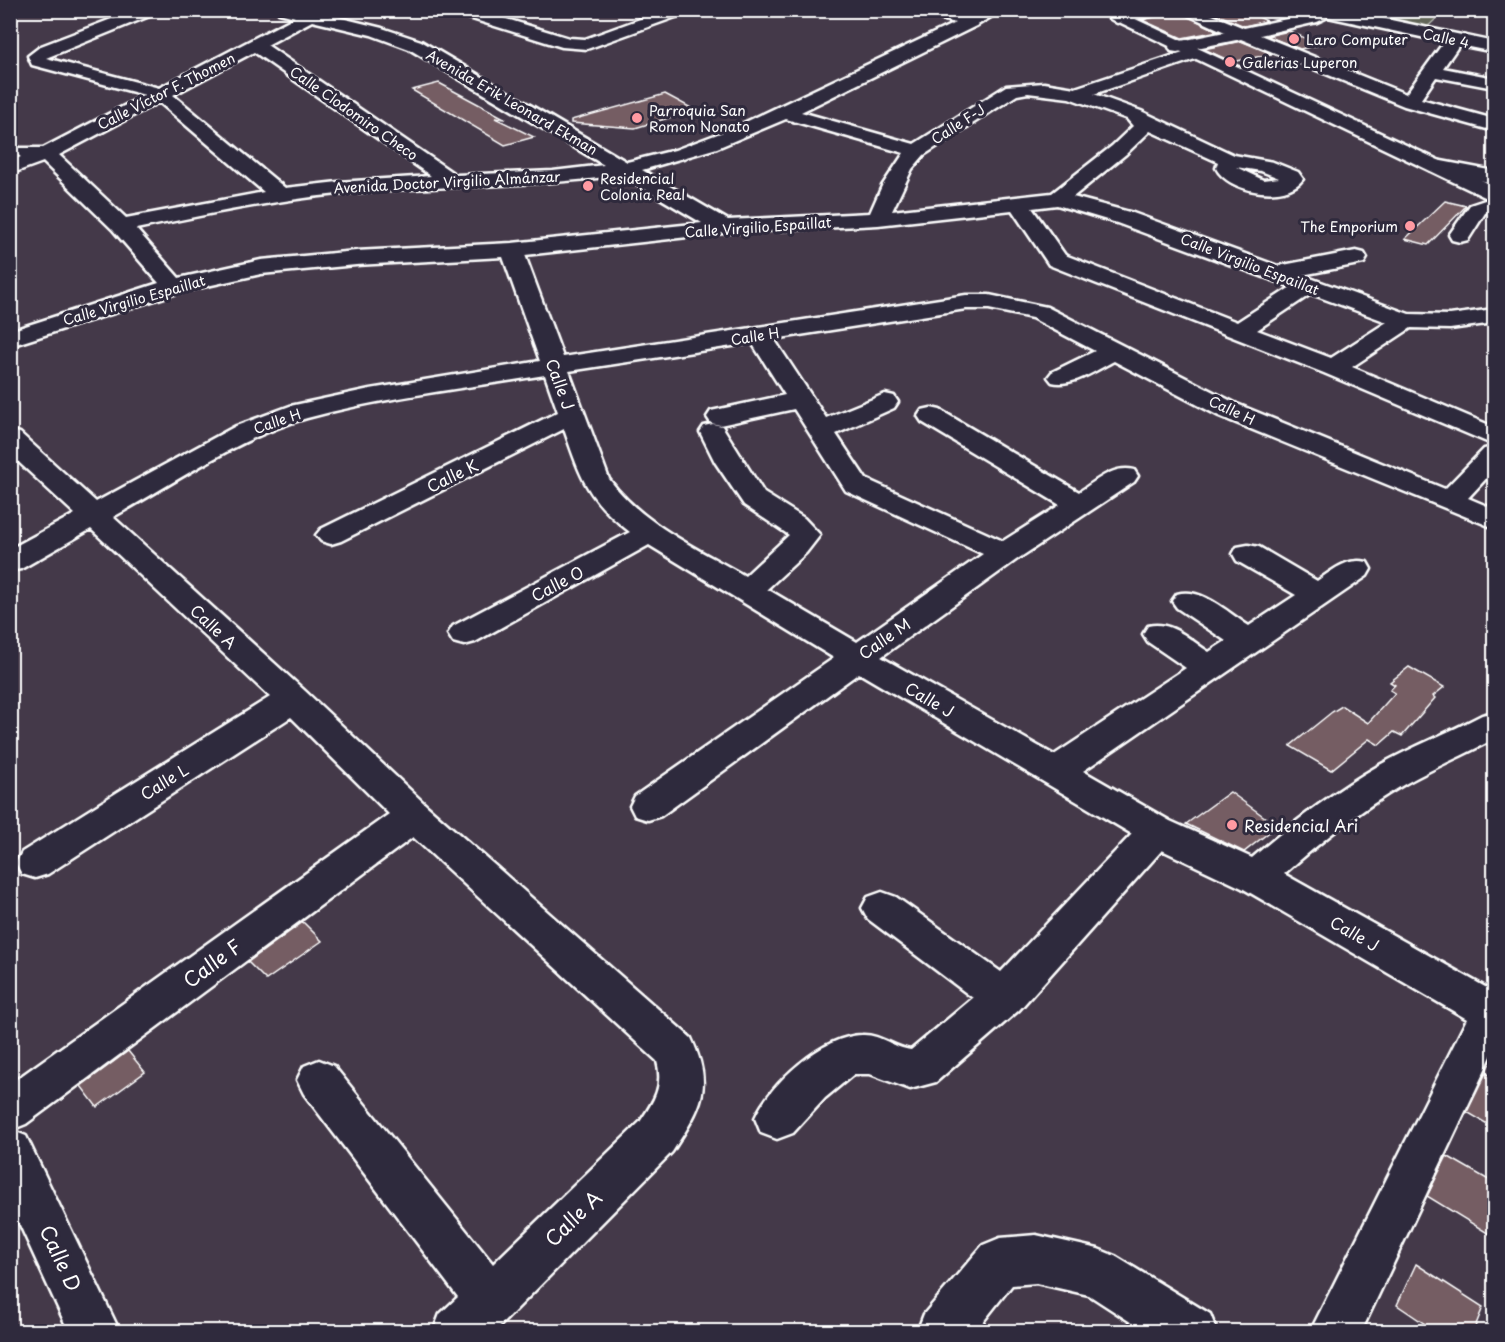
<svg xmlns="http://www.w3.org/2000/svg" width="1505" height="1342" viewBox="0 0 1505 1342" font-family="'Playpen Sans',sans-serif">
<rect width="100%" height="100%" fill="#443949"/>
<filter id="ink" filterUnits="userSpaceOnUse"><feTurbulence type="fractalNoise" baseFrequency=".0167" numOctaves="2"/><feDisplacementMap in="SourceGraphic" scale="12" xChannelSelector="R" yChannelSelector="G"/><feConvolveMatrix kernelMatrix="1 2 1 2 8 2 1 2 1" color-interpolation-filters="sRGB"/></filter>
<g filter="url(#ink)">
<path fill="#626658" stroke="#b0b2ac" stroke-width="1.5" d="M1338 11H1430L1432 14 1439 16 1423 31Z"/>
<g fill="#755d64" stroke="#fff" stroke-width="1.5">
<path d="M1167 10H1175L1218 31 1182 38 1142 20 1163 15Z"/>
<path d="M1207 10H1244L1267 21 1244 26Z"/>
<path d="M1289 31 1320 45 1300 49 1267 36Z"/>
<path d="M1241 41 1272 54 1232 62 1204 49Z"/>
<path d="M439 83 506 119 495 118 534 137 505 145 412 90Z"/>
<path d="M665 94 695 110 635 128 571 123V120Z"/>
<path d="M1445 201 1466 206 1428 245 1405 239Z"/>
<path d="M1409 667 1444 687 1433 696 1435 698 1402 736 1394 732 1379 745 1369 739 1331 770 1290 746 1332 712 1342 706 1368 723 1395 693 1390 690 1395 685 1390 682Z"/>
<path d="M1230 792 1277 826 1244 852 1186 824Z"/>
<path d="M303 922 322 941 266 980 248 962Z"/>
<path d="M128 1051 145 1072 97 1107 81 1086Z"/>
<path d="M1486 1073 1494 1078V1128L1467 1112Z"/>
<path d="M1447 1156 1494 1183V1237L1427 1196Z"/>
<path d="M1416 1264 1483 1307 1473 1332H1437L1397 1305Z"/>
</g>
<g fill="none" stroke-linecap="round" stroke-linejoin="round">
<g stroke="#fff" stroke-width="5">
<g id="minor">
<path d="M135 10H159L157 13 46 58 159 88 295 17 279 13 277 10H327L325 14 382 28 421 41 627 162 675 150 731 129 955 23 921 13 919 10H945L968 17 981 10H1002L976 26 801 112 914 144 1006 86 1044 83 1075 88 1192 49 1198 50 1200 54 1198 58 1094 94 1141 111 1234 155 1273 162 1298 172 1303 179C1286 203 1228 192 1216 168L1218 162 1150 131 1126 154 1073 197 1133 213 1278 266 1356 251 1364 253 1367 258 1364 263 1302 275 1409 314 1450 315 1494 309V323L1450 329 1411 328 1352 367 1494 427V445L1324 373 1049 265 1012 210 878 225 724 233 525 255 563 357 966 295H989L1047 307 1237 404 1445 489 1484 449 1494 447V470L1468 498 1494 509V528L1219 416 1114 361C1096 370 1073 387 1052 382L1048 377 1052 372 1095 351 1032 318 989 309H966L774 339 826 418 885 394 894 396 898 402 894 408 836 434 866 479 1003 541 1060 505 922 422 918 416 922 410 931 408 940 410 1079 492C1096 481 1113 465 1134 470L1138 476 1134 482 1016 560 881 657 1054 755 1186 668 1148 642 1143 634 1148 626C1171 620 1190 640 1209 652L1226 641 1177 608 1172 601 1177 594C1202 587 1228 613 1249 626L1296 595 1237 561 1233 554 1237 547 1248 545 1259 547 1317 581C1333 570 1347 557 1367 562L1371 569 1367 576 1083 771 1170 821 1252 858C1291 824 1333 792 1378 766 1412 747 1448 733 1482 715L1494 712V739C1464 755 1433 768 1403 785 1360 810 1321 841 1284 874L1494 992V1050L1361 1332H1310L1467 1019 1242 888 1162 850 1019 1010 936 1082 910 1089 870 1074H854L825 1098 793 1133 777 1139 761 1133 755 1118C770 1084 822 1036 862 1035 880 1034 894 1048 911 1050L973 998 868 919 862 908 868 897 882 892 896 897 1001 972 1132 834 859 673 661 816 648 820 635 816 630 806 635 796 834 658 649 545 475 642 464 645 453 642 448 634 453 626 630 532C587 499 581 478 564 429L341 541 331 544 321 541 316 535 321 529 558 412 545 375C466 388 384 397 307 418 241 436 173 484 113 517L305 691 427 806 691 1038C715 1088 700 1109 672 1152L494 1332H433L440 1314 458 1297 304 1094 297 1080 304 1066 319 1060 334 1066 493 1264 640 1122C654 1101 664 1087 657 1061L413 837 26 1124 11 1130 26 1136 120 1332H69L10 1203V1084L389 814 291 717 48 874 35 878 22 874 16 863 22 852 270 697 91 529 21 569 10 571V549L75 514 10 454V431L20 433 96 502 236 426 290 406 370 389 540 361 503 257 356 265 261 274 180 292 10 346V331L159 283 113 230 43 162 10 174V161L21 157 14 152 17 148H43L145 95 32 65 28 56 41 46ZM312 21 371 35 409 49 604 165 553 171 456 175 267 45ZM254 52 431 176 338 182 285 188 173 95ZM1028 93 1069 98 1127 119 1133 126 1112 146 1052 193 892 211 912 169 924 155 1017 95ZM159 102 264 192 126 218 59 155ZM786 119 904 153 882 186 870 213 728 220 642 170 717 148ZM1236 167 1261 171 1279 178 1263 180ZM621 175 702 223 512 243 356 251 261 260 179 278 136 229C203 215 270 201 338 194 432 185 527 188 621 175ZM1057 205 1117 223 1291 287 1237 322 1065 255 1032 208ZM1311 294 1387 322 1331 358 1257 330ZM752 343 785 395 711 411 707 417 711 423 720 425 794 409 846 491 983 554 857 642 767 589 806 553 820 535 804 518 764 493 722 426 713 424 704 426 700 432 715 462 744 505 789 535 745 576C698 549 642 524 609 479L569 371Z"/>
<path d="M451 10H477L569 38 585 39 665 10H689L687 13 587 49 562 47 453 13Z"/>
<path d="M1131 10H1165L1163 13 1117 23 1109 18 1111 15Z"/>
<path d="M1177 10H1200L1244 28 1306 15 1316 10H1344L1494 42V52L1459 45 1443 68 1494 78V88L1436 77 1421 99 1494 119V131L1404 106 1241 39 1177 52 1171 51 1169 47 1171 43 1225 32ZM1328 17 1444 42 1406 94 1260 35 1317 22Z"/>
<path d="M1436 160 1494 171V183L1429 170 1426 166 1429 162Z"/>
<path d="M1494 197V210L1485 213 1468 240 1460 242 1452 240 1449 235 1470 205Z"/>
<path d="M1036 1235 1098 1249 1115 1256 1210 1314 1217 1332H1146L1089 1295 1036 1283 1012 1285 975 1332H917L924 1314 983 1245 1000 1238Z"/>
</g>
</g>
<g stroke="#fff" stroke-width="5">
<path id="major" d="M1094 10H1116L1494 186V200L1487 198Z"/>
</g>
<use href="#minor" fill="#2f2a3d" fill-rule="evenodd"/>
<use href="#major" fill="#2f2a3d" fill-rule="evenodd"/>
</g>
</g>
<g fill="#ff9aa2" stroke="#2f2a3d" stroke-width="2">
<circle cx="1294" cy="39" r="6"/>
<circle cx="1230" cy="62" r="6"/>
<circle cx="637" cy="118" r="6"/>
<circle cx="588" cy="186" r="6"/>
<circle cx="1410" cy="226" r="6"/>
<circle cx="1232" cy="825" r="6"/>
</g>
<g text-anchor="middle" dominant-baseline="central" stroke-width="6" stroke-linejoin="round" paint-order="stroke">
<g font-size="14" fill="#fff" stroke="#2f2a3d">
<text transform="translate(1446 38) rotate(12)">Calle 4</text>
<text transform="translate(166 91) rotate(-27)">Calle Víctor F. Thomen</text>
<text transform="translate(512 102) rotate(30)">Avenida Erik Leonard Ekman</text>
<text transform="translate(354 113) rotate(35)">Calle Clodomiro Checo</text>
<text transform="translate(958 124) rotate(-33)">Calle F-J</text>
<text transform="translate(447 182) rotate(-3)">Avenida Doctor Virgilio Almánzar</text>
<text transform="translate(758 227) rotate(-4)">Calle Virgilio Espaillat</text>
<text transform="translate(1250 264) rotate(21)">Calle Virgilio Espaillat</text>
<text transform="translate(134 300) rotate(-16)">Calle Virgilio Espaillat</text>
<text transform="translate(755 336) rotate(-9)">Calle H</text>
<text transform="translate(1232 410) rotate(25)">Calle H</text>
<text transform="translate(277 421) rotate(-19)">Calle H</text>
</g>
<g font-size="14" fill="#fff" stroke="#2f2a3d" text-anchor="start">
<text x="1306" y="39">Laro Computer</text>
<text x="1242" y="62">Galerias Luperon</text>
<text x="649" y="110">Parroquia San<tspan x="649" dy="16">Romon Nonato</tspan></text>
<text x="600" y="178">Residencial<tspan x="600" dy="16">Colonia Real</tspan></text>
<text x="1398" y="226" text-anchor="end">The Emporium</text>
</g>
<g font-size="16" fill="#fff" stroke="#2f2a3d">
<text transform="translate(561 384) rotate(70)">Calle J</text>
<text transform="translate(452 475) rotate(-26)">Calle K</text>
<text transform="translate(557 583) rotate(-28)">Calle O</text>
<text transform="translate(214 626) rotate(43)">Calle A</text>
<text transform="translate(884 638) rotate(-35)">Calle M</text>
<text transform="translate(930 699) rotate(30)">Calle J</text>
<text transform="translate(164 781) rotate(-32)">Calle L</text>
<text transform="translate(1355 933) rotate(30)">Calle J</text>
</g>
<g font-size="16" fill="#fff" stroke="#2f2a3d" text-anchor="start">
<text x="1244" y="825">Residencial Ari</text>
</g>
<g font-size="20" fill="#fff" stroke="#2f2a3d">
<text transform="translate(212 963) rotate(-36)">Calle F</text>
<text transform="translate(573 1218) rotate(-44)">Calle A</text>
<text transform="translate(61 1258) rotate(65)">Calle D</text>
</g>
</g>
<rect width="1505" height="1342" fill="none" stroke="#2f2a3d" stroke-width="36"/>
<rect x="18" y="18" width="1469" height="1306" fill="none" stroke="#fff" stroke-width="2" filter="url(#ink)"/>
</svg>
